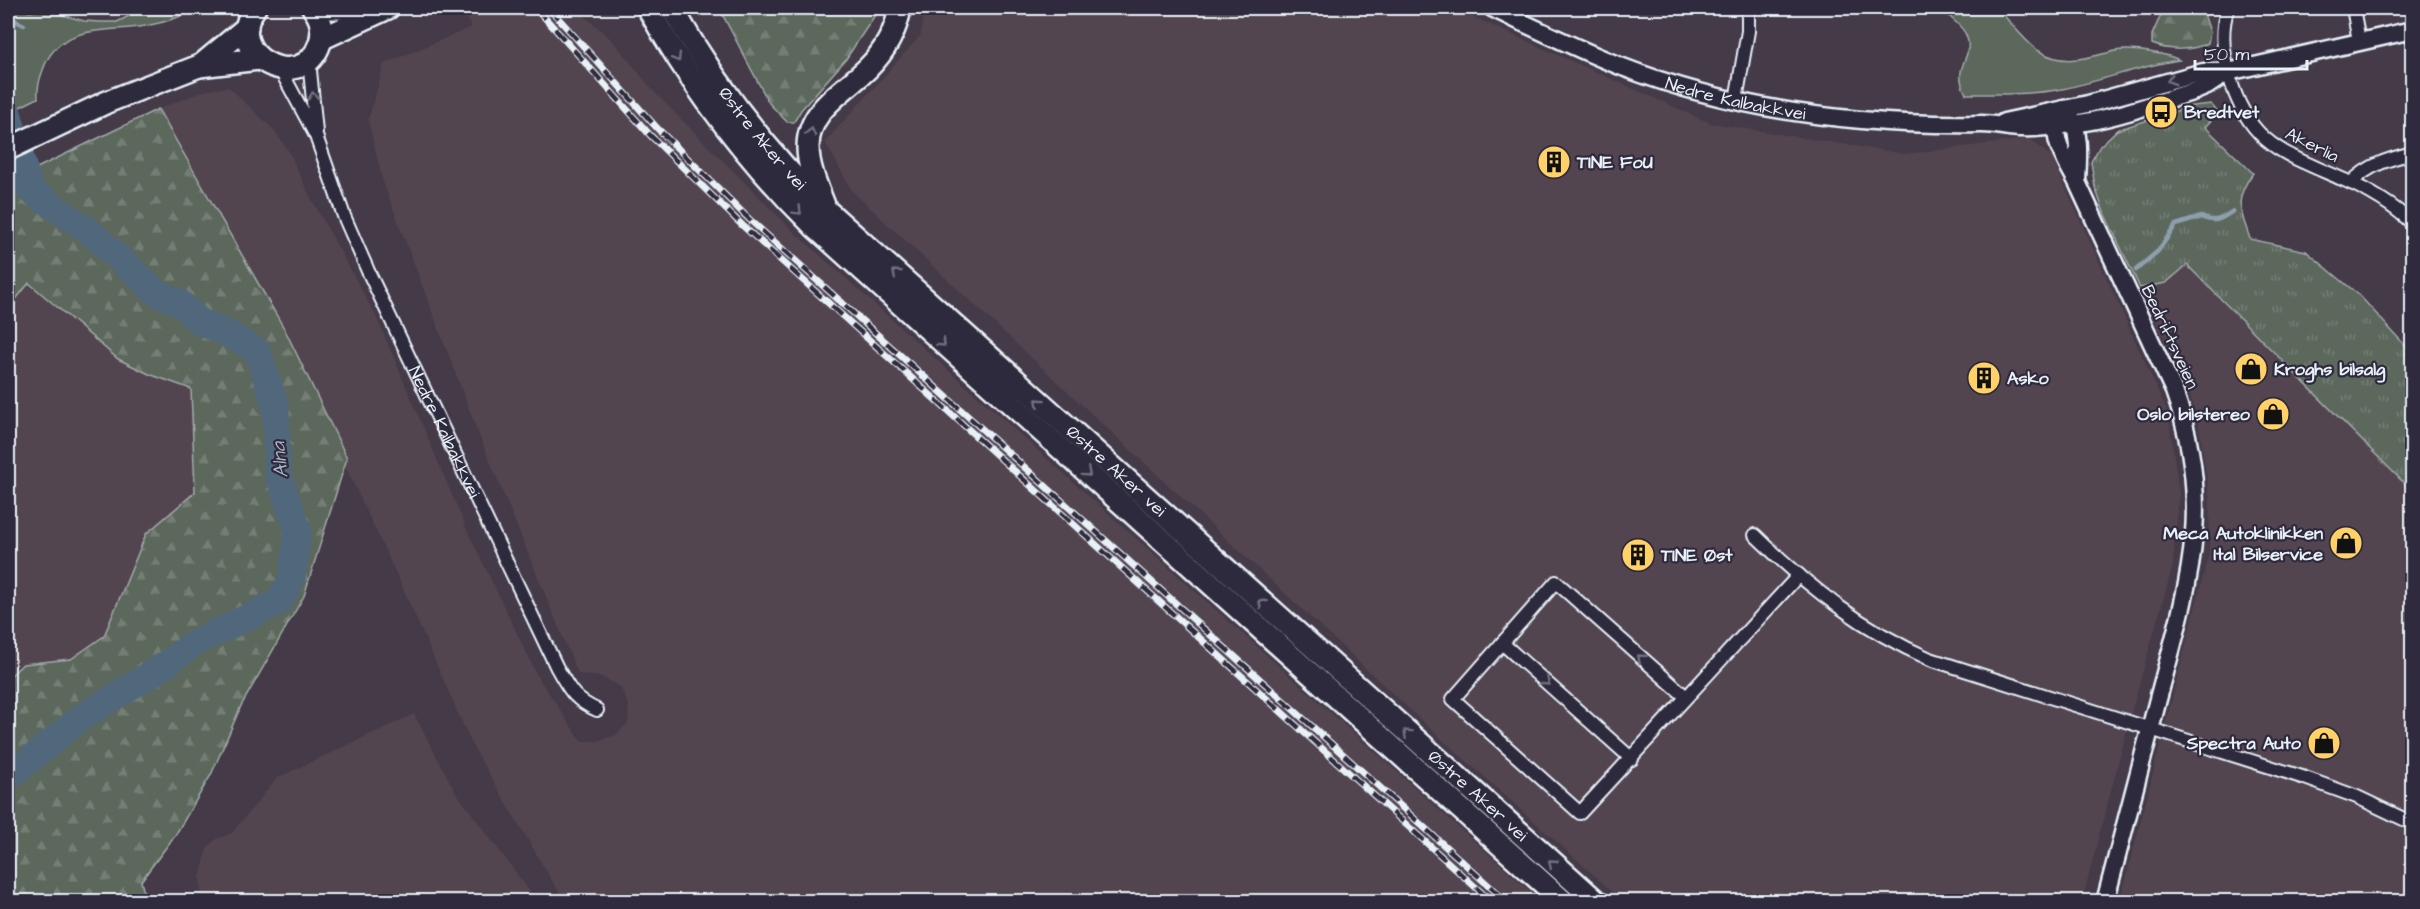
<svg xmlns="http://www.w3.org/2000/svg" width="2420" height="909" viewBox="0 0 2420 909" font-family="'Architects Daughter',sans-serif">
<defs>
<pattern id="forest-firs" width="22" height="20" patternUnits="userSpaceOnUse" patternTransform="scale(1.5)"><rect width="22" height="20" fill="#5d685d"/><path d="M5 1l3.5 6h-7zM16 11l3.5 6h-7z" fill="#747e75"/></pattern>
<pattern id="park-tufts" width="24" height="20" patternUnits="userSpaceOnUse" patternTransform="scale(1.5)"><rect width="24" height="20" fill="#5d685d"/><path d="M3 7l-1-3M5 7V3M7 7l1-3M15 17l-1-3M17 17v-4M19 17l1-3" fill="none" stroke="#747e75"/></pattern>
</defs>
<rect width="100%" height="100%" fill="#443a48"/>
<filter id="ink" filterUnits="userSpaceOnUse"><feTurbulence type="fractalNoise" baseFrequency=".0167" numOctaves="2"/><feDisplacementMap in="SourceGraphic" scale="12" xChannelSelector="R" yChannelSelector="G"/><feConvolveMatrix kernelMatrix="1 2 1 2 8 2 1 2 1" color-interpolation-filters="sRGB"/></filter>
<g filter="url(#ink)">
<g fill="#524550">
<path d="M458 8H575L612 40 656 94 793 231 1541 901H564L472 745 401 584 287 343 158 109 204 91 229 87 273 129 288 150 312 200 376 316 467 530 538 677 581 741H598L616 735 628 723 629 706 620 687 602 677 578 674 477 430 383 182 368 120 384 64 472 27Z"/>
<path d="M924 8H1453L1710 123 1905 154 2029 139 2051 156 2168 413 2179 493 2173 565 2135 699 2082 901H1623L1435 733 852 191 825 142 921 35Z"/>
<path d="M2187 264 2412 491V901L2120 902 2209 554 2210 499 2199 425 2189 392 2140 288 2166 283Z"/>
<path d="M29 283 118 359 149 374 191 390 195 493 146 534 104 636 71 659 23 664 8 678V307L9 308Z"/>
<path d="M414 714 455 791 537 901H202L200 878 207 849 215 840 232 833 277 778Z"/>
</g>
<g fill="#5d685d" stroke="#a2acaa" stroke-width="1.5">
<path d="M8 8H18L30 12 42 9 84 21 100 22H117L145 8H198C183 16 167 22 150 25 110 34 59 21 43 70 39 80 37 88 38 98L8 113Z"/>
<path d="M1939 8H1997C2008 19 2027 44 2039 51 2065 67 2089 57 2115 51 2130 48 2166 53 2179 60 2139 66 2102 81 2062 89 2030 95 1998 94 1966 94 1950 65 1976 58 1966 35 1962 25 1947 15 1939 8Z"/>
</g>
<g fill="url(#forest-firs)" stroke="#a2acaa" stroke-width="1.5">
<path d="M719 8H875V15L846 59 801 110 794 122H787L769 103Z"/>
<path d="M2164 8H2202L2210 32 2208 43C2192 51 2168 51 2152 44V35Z"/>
<path d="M158 109 285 330 347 458 304 596 241 706 211 775 176 834 141 881 146 901H8V678L23 664 71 659 104 636 146 534 195 492 191 389 149 374 118 359 29 283 9 308 8 307V182Z"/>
</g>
<path fill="url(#park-tufts)" stroke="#a2acaa" stroke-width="1.5" d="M2211 104 2218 113 2205 127 2253 173C2233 201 2240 208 2250 239L2306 251 2360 296 2412 353V491L2187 265 2166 283 2140 288 2105 215 2095 187 2091 162 2100 146 2117 130 2192 106Z"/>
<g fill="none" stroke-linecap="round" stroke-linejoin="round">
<g stroke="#8d9fae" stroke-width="4.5">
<path d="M8 17 24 25"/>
<path d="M2136 270 2158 251 2176 225 2201 217C2215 223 2220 220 2233 211"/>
</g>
<path stroke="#51687c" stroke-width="27" d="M8 113 30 190 89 231 157 293 180 303 200 322 231 335 257 351 276 407 277 470 298 531 292 578 279 602 194 643 162 667 80 718 8 778"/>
<g stroke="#e8f1f8" stroke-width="16">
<g id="street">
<path d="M2228 8C2220 30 2223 53 2229 75 2248 144 2283 153 2342 179 2368 190 2392 204 2412 223"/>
<path d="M2353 8 2359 41"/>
<path d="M312 57 310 70 316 132"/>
<path id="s1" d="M280 69 316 136 344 216 368 271 557 668C570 690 573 699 597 710"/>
<path d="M1736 100 1748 31V8"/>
<path d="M2351 183C2368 165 2389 159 2412 153"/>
<path d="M1755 535C1807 586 1863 630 1930 659L2305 778 2357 797 2412 823"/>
<path d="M1502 643 1632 759"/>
<path d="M1685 696 1556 582 1453 699 1580 813 1799 575"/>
</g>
</g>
<g stroke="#e8f1f8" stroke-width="21">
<g id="secondary">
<path id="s2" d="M1492 8C1534 28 1577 49 1620 66 1735 111 1860 126 1982 124 1996 124 2009 128 2022 128 2039 129 2056 126 2072 124 2114 119 2155 103 2195 91L2207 86 2228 72"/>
<path d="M2063 109C2046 134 2065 159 2077 182L2174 391C2216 508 2187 589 2157 703 2140 769 2122 835 2105 902"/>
<path d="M2070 115C2081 134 2078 159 2077 181"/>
<path d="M2004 122 2088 104 2203 72H2228L2412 30"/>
</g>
</g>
<g stroke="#e8f1f8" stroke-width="26">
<g id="highway">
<path d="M255 8C220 55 302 97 320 43 324 30 321 18 313 8"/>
<path d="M332 8 377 9"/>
<path d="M648 8C693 89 749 162 815 227L1564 902"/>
<path id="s3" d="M672 8C714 82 764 149 825 209L1597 902"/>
<path d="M321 39 388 8"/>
<path d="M200 66 247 27"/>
<path d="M8 149 107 102 199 66 259 59"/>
<path d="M824 205C817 187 808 167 808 147 808 109 844 92 868 68 885 51 896 31 900 8"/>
</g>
</g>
<use href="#street" stroke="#2f2a3d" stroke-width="12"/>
<use href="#secondary" stroke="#2f2a3d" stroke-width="16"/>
<use href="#highway" stroke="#2f2a3d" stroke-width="21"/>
<g stroke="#e8f1f8" stroke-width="7">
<g id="rail">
<path d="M536 8 650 135 743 226 1492 902"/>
<path d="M549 8 657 128 749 219 1507 902"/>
</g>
</g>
<use href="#rail" stroke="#2f2a3d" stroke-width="4.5" stroke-dasharray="14" stroke-linecap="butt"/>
</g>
<defs><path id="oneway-chevron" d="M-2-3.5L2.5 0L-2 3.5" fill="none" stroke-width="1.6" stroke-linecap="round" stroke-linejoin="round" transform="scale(1.5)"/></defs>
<g stroke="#70707e">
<use href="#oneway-chevron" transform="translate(677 58) rotate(59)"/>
<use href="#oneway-chevron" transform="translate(2171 80) rotate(164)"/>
<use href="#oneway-chevron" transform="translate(313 96) rotate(-96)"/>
<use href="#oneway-chevron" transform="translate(811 132) rotate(-76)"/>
<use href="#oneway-chevron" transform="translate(798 211) rotate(45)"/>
<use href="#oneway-chevron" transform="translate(896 273) rotate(-138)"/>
<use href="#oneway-chevron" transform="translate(942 343) rotate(42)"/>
<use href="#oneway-chevron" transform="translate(1039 402) rotate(-138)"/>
<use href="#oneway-chevron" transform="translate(1087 473) rotate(42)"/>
<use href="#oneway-chevron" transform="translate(1262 603) rotate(-138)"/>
<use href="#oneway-chevron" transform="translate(1641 658) rotate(-139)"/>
<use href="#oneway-chevron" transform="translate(1546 682) rotate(42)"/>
<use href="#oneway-chevron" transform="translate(1407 733) rotate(-138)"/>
<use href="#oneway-chevron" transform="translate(1552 863) rotate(-139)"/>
</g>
</g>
<defs>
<g id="bus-disc" transform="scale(1.725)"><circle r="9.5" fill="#ffd166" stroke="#2f2a3d"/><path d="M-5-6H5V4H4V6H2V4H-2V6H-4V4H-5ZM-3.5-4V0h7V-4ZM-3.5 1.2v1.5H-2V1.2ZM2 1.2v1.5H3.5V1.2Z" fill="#111"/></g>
<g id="building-disc" transform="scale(1.725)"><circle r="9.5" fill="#ffd166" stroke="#2f2a3d"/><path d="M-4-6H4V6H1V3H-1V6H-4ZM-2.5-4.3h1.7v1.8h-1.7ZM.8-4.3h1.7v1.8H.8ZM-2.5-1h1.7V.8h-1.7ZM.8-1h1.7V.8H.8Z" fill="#111"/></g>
<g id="shop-disc" transform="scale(1.725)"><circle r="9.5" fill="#ffd166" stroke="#2f2a3d"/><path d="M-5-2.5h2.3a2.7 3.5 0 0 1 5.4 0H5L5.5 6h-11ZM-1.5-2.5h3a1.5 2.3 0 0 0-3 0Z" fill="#111"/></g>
</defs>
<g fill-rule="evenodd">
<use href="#bus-disc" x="2161" y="112"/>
<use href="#building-disc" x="1554" y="162"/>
<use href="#shop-disc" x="2251" y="369"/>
<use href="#building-disc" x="1984" y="378"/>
<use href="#shop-disc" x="2273" y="414"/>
<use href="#shop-disc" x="2346" y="543"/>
<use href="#building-disc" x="1638" y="555"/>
<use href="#shop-disc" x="2324" y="743"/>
</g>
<g text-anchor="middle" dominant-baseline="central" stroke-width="4.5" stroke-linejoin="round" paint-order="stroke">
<g font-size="18" fill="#e8f1f8" stroke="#2f2a3d">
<text stroke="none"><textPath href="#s2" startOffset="261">Nedre Kalbakkvei</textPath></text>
<text stroke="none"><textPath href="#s3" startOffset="159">Østre Aker vei</textPath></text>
<text transform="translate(2312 145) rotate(26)">Akerlia</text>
<text transform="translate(2170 337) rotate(65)">Bedriftsveien</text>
<text stroke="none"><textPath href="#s1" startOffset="399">Nedre Kalbakkvei</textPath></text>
<text stroke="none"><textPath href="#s3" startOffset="645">Østre Aker vei</textPath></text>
<text stroke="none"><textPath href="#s3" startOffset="1131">Østre Aker vei</textPath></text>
</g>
<g font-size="18" font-weight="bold" fill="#e8f1f8" stroke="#2f2a3d" text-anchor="start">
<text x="2184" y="112">Bredtvet</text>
<text x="1577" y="162">TINE FoU</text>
<text x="2274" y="369">Kroghs bilsalg</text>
<text x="2007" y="378">Asko</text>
<text x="2250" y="414" text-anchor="end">Oslo bilstereo</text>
<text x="2323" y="533" text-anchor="end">Meca Autoklinikken<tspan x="2323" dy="21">Ital Bilservice</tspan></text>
<text x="1661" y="555">TINE Øst</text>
<text x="2301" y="743" text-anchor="end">Spectra Auto</text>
</g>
<g font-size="20" font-style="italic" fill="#acbac6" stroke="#2f2a3d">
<text transform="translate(280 460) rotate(-96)">Alna</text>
</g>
</g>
<rect width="2420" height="909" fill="none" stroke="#2f2a3d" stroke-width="30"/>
<rect x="15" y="15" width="2390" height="879" fill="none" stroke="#e8f1f8" stroke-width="2" filter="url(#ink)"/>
<path d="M2195 60v9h112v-9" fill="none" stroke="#e8f1f8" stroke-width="3"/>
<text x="2204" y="60" font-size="18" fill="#e8f1f8" stroke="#2f2a3d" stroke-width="4.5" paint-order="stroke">50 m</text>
</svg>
